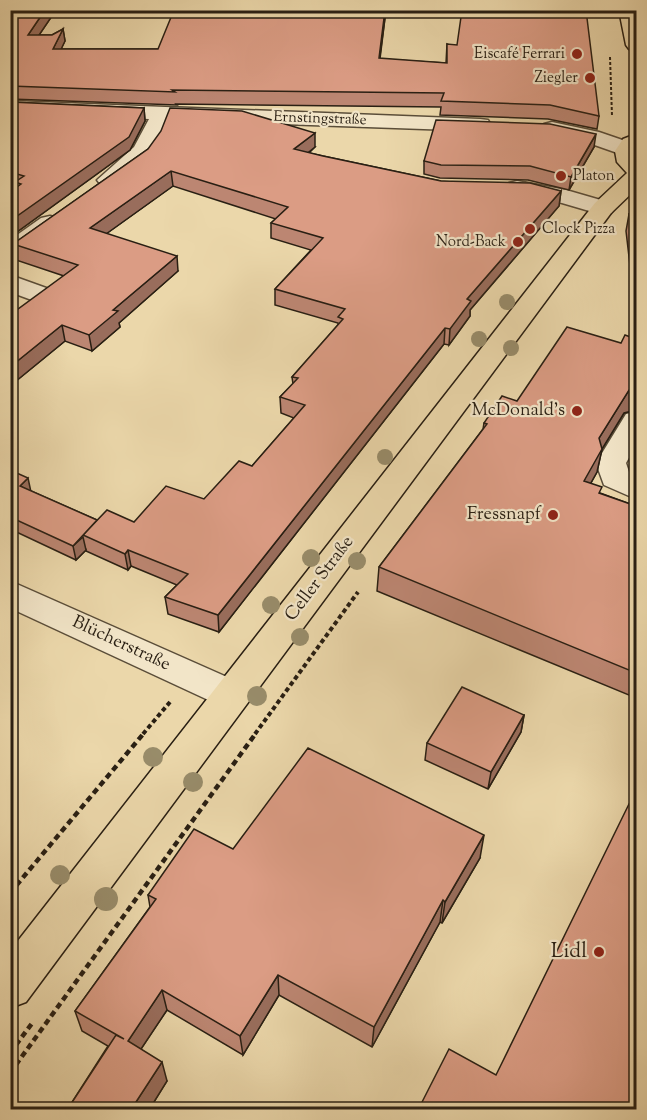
<svg xmlns="http://www.w3.org/2000/svg" width="647" height="1120" viewBox="0 0 647 1120" font-family="'Sorts Mill Goudy',serif">
<rect width="100%" height="100%" fill="#ebd7aa"/>
<filter id="stains"><feTurbulence type="fractalNoise" baseFrequency=".00333" numOctaves="4"/><feColorMatrix values="0 0 0 0 .2 0 0 0 0 .09 0 0 0 0 .02 0 0 0 .5 -.17"/></filter>
<radialGradient id="worn" r=".72"><stop offset=".6" stop-color="#630" stop-opacity="0"/><stop offset="1" stop-color="#630" stop-opacity=".3"/></radialGradient>
<g fill="none" stroke-linecap="round" stroke-linejoin="round">
<g stroke="#5a4d39" stroke-width="3">
<g id="minor">
<path d="M10 101 480 119 488 120 491 125 488 130 480 131 170 120C160 143 132 193 101 185L97 180 134 147 149 119 10 113Z"/>
<path d="M552 122 599 132 634 144 636 150 626 156 586 142 544 134 541 129 544 124Z"/>
<path d="M517 181 566 190 611 203 615 208 611 213 603 215 562 203 509 193 505 188 509 183Z"/>
<path d="M50 216 59 218 62 223 59 228 19 257 10 259V240L41 218Z"/>
<path d="M10 275 49 289 53 295 49 301 40 303 10 292Z"/>
<path d="M636 412V445L626 463 629 472 636 476V499L604 485 596 463 626 414Z"/>
<path d="M10 581 245 685 250 695 245 705 232 710 219 705 10 608Z"/>
</g>
</g>
<g stroke="#291f13" stroke-width="3">
<g id="major">
<path d="M619 10H636V51L629 49 626 45Z"/>
<path d="M636 134V189L611 213 26 1002 10 1008V951L595 203 627 173 617 162 615 151 623 139Z"/>
</g>
</g>
<path stroke="#291f13" stroke-width="2" stroke-dasharray="3 2" stroke-linecap="butt" d="M610 57 612 116"/>
<g stroke="#291f13" stroke-width="4" stroke-dasharray="4.5 3" stroke-linecap="butt">
<path d="M143 734 170 702"/>
<path d="M255 734 358 592"/>
</g>
<g stroke="#291f13" stroke-width="4.5" stroke-dasharray="6 4" stroke-linecap="butt">
<path d="M10 893 144 733"/>
<path d="M10 1053 33 1022"/>
<path d="M10 1073 256 733"/>
</g>
<use href="#minor" fill="#f2e5c8" fill-rule="evenodd"/>
<use href="#major" fill="#ebd7aa" fill-rule="evenodd"/>
</g>
<g fill="#988c6a">
<circle cx="507" cy="302" r="8"/>
<circle cx="479" cy="339" r="8"/>
<circle cx="511" cy="348" r="8"/>
<circle cx="385" cy="457" r="8"/>
<circle cx="311" cy="558" r="9"/>
<circle cx="357" cy="561" r="9"/>
<circle cx="271" cy="605" r="9"/>
<circle cx="300" cy="637" r="9"/>
<circle cx="257" cy="696" r="10"/>
<circle cx="153" cy="757" r="10"/>
<circle cx="193" cy="782" r="10"/>
<circle cx="60" cy="875" r="10"/>
<circle cx="106" cy="899" r="12"/>
</g>
<g fill="#bc8672" stroke="#291f13" stroke-width="1.5">
<path d="M10 10H56L39 35H52L63 29 65 41 61 49H158L315 12V10H386L380 59 446 63 447 44 599 116 597 129 548 119 440 115 441 107 176 104 177 105 10 99Z"/>
<path d="M10 102 144 108 145 121 130 150 10 237V192L16 187 10 185Z"/>
<path d="M315 147 309 153 441 181 561 191 559 206 470 310V316L449 345 444 344 219 632 168 614 165 597 177 585 131 566 128 570 86 551V550L76 560 10 529V470L31 491 97 520 134 522 204 499 252 466 294 418 281 413 280 397 293 384 292 377 338 325V323L275 305V289L311 250 271 238V223L276 219 173 186 106 234 178 271 119 323 120 327 92 351 65 341 10 386 64 276 16 260 13 244 148 149Z"/>
<path d="M594 147 569 190 528 180 440 178 424 174V161Z"/>
<path d="M629 214 636 215V291H633L626 231Z"/>
<path d="M517 401 632 411 624 413 602 449 597 472 591 483 600 493 636 506V698L377 591 379 567 483 429 484 423Z"/>
<path d="M524 715 521 732 488 789 425 760 427 743Z"/>
<path d="M233 849 480 858 442 923 440 922 372 1047 279 995 243 1055 167 1010 141 1049 167 1081 149 1110H67L108 1046 82 1031 75 1011 150 907 148 895Z"/>
</g>
<g fill="#996d5c" stroke="#291f13" stroke-width="1.5">
<path d="M45 10H56L31 47 28 35Z"/>
<path d="M385 10H386L378 71 379 58Z"/>
<path d="M63 29 65 41 55 62 53 49Z"/>
<path d="M144 108 145 121 130 150 10 237V221Z"/>
<path d="M315 133V147L294 164V149Z"/>
<path d="M596 134 594 147 569 190 571 177Z"/>
<path d="M171 171 173 186 92 244 90 228Z"/>
<path d="M561 191 559 206 470 310V316L449 345 450 329 467 299Z"/>
<path d="M177 256 178 271 119 323 120 327 92 351 89 335 113 310Z"/>
<path d="M62 325 65 341 10 386V367Z"/>
<path d="M445 328 444 344 219 632 218 615Z"/>
<path d="M636 387V402L632 411 624 413 602 449 597 472 579 504 584 481 599 438 629 390Z"/>
<path d="M28 478 31 492 20 486Z"/>
<path d="M83 537 86 550 76 560 73 546Z"/>
<path d="M128 550 131 566 128 570 125 554Z"/>
<path d="M524 715 521 732 488 789 491 772Z"/>
<path d="M484 835 480 858 442 923 445 902Z"/>
<path d="M443 900 440 922 372 1047 374 1027Z"/>
<path d="M278 975 279 995 243 1055 240 1036Z"/>
<path d="M162 990 167 1010 133 1061 128 1041Z"/>
<path d="M162 1062 167 1081 149 1110H133L132 1108Z"/>
</g>
<g fill="#db9c84" stroke="#291f13" stroke-width="1.5">
<path d="M10 10H45L28 35H52L63 29 53 49H158L174 10H302L306 13 315 12V10H385L379 58 447 63V44L457 45 462 10H586L599 116 550 105 441 101 444 93 172 90 175 92 10 86Z"/>
<path d="M10 102 144 108 129 137 10 221V192L21 184 15 182 24 176 10 172Z"/>
<path d="M170 108 242 111 315 133 294 149 323 156 441 181 530 183 561 191 467 299 471 301 450 329 445 328 218 615 165 597 188 574 128 550 125 554 83 535 107 510 134 522 166 486 204 499 239 461 252 466 305 405 280 397 298 378 292 377 343 319 338 317 345 309 275 289 323 238 271 223 288 207 171 171 90 228 177 256 113 310 118 311 89 335 62 325 10 367V315L78 265 13 244 148 149 161 131Z"/>
<path d="M436 120 550 124 596 134 571 177 530 166 441 165 424 161Z"/>
<path d="M629 214 636 215V272Z"/>
<path d="M567 327 621 343 625 335 636 339V387L629 390 599 438 602 449 584 481 602 487 599 493 636 506V673L379 567 487 424 484 423 502 396 517 401Z"/>
<path d="M10 470 28 478 20 486 97 520 73 546 10 517Z"/>
<path d="M462 687 524 715 491 772 427 743Z"/>
<path d="M308 748 484 835 445 902 443 900 374 1027 278 975 240 1036 162 990 128 1041 162 1062 132 1108 135 1110H67L116 1035 124 1039 75 1011 156 899 148 895 194 829 233 849Z"/>
<path d="M629 804 636 808V1110H418L449 1049 496 1075Z"/>
</g>
<g fill="#8f2418" stroke="#f2e5c8" stroke-width="2">
<circle cx="577" cy="54" r="6"/>
<circle cx="590" cy="78" r="6"/>
<circle cx="561" cy="176" r="6"/>
<circle cx="530" cy="229" r="6"/>
<circle cx="518" cy="242" r="6"/>
<circle cx="577" cy="411" r="6"/>
<circle cx="553" cy="515" r="6"/>
<circle cx="599" cy="952" r="6"/>
</g>
<g text-anchor="middle" dominant-baseline="central" stroke-width="4.5" stroke-linejoin="round" paint-order="stroke">
<g font-size="15" fill="#291f13" stroke="#f2e5c8" text-anchor="end">
<text x="565" y="54">Eiscafé Ferrari</text>
<text x="578" y="78">Ziegler</text>
<text x="573" y="176" text-anchor="start">Platon</text>
<text x="542" y="229" text-anchor="start">Clock Pizza</text>
<text x="506" y="242">Nord-Back</text>
</g>
<g font-size="15" fill="#291f13" stroke="#f2e5c8">
<text transform="translate(320 119) rotate(2)">Ernstingstraße</text>
</g>
<g font-size="18" fill="#291f13" stroke="#f2e5c8" text-anchor="end">
<text x="565" y="411">McDonald's</text>
<text x="541" y="515">Fressnapf</text>
</g>
<g font-size="18" fill="#291f13" stroke="#f2e5c8">
<text transform="translate(320 579) rotate(-53)">Celler Straße</text>
<text transform="translate(121 644) rotate(25)">Blücherstraße</text>
</g>
<g font-size="21" fill="#291f13" stroke="#f2e5c8" text-anchor="end">
<text x="587" y="952">Lidl</text>
</g>
</g>
<rect width="647" height="1120" fill="none" stroke="#ebd7aa" stroke-width="36"/>
<rect x="12" y="12" width="623" height="1096" fill="none" stroke="#291f13" stroke-width="3"/>
<rect x="18" y="18" width="611" height="1084" fill="none" stroke="#291f13" stroke-width="1.5"/>
<rect width="100%" height="100%" filter="url(#stains)"/>
<rect width="100%" height="100%" fill="url(#worn)"/>
</svg>
